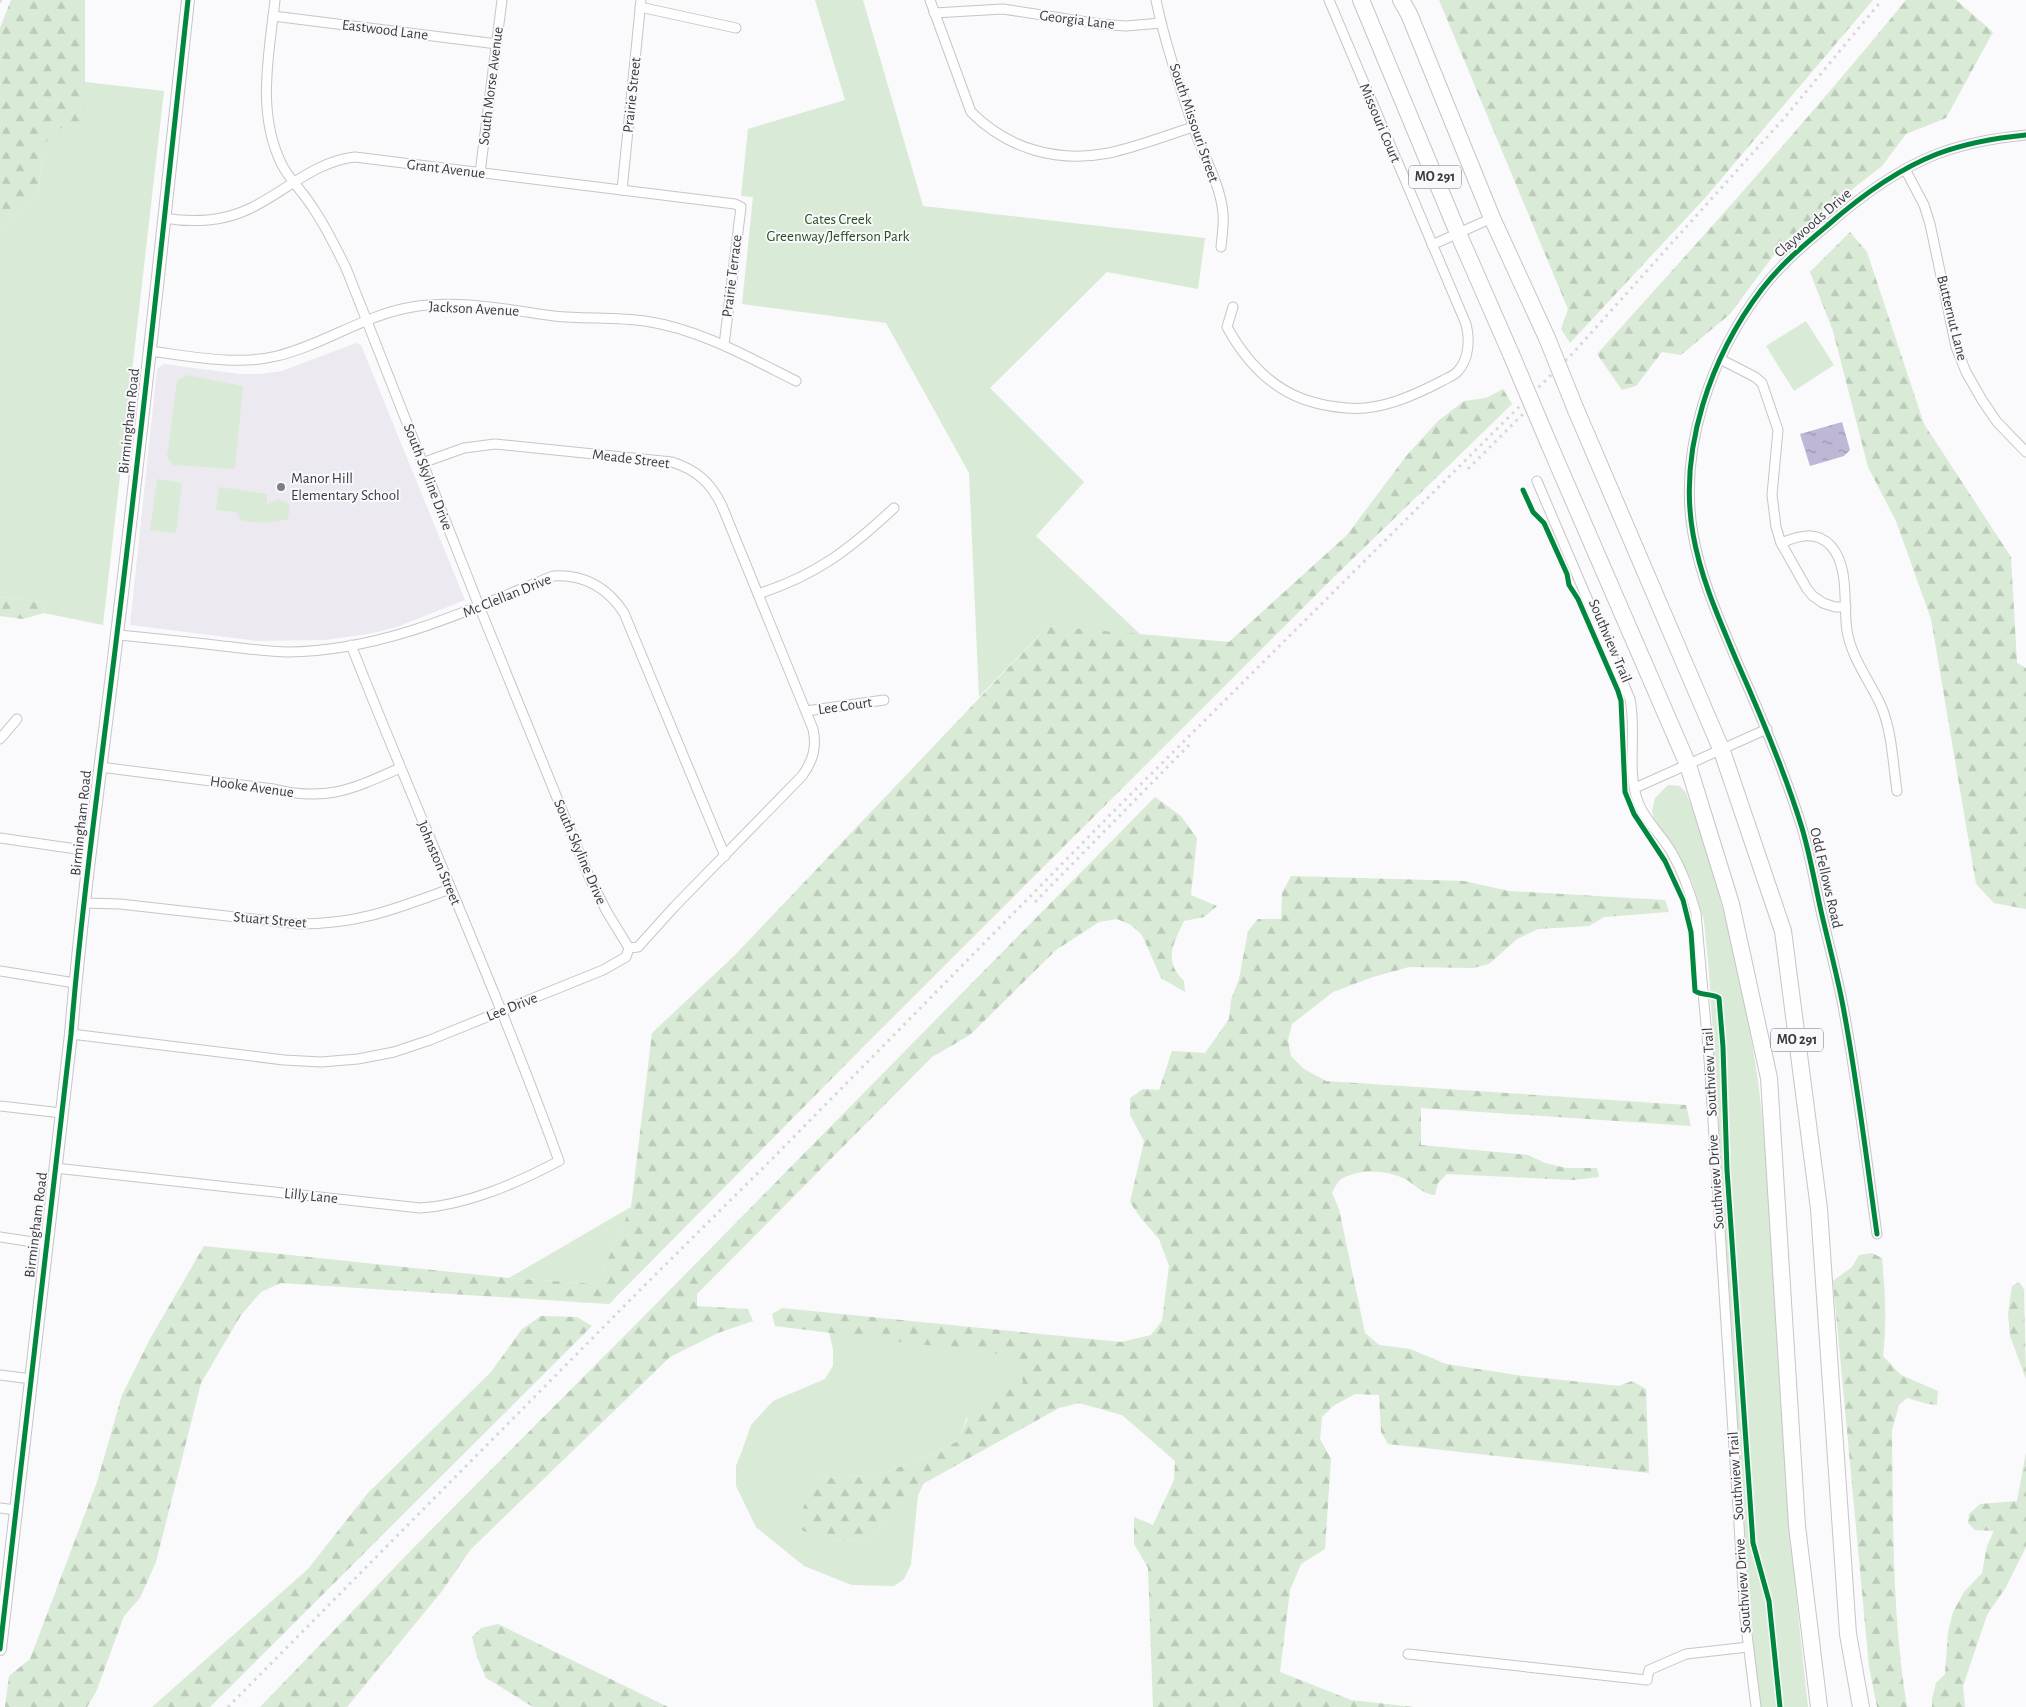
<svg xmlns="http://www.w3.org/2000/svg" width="2026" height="1707" viewBox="0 0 2026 1707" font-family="'Alegreya Sans',sans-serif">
<defs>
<pattern id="forest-firs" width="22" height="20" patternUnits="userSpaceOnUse" patternTransform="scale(1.25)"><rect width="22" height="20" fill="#d9ead6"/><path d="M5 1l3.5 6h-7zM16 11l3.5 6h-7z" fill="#bbcab9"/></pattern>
<pattern id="water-ripples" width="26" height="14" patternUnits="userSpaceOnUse" patternTransform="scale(1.25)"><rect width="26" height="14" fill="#beb7d5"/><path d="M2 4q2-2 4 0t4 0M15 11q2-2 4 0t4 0" fill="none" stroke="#9c96ae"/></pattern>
</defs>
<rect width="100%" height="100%" fill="#faf9fb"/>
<path fill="#eceaf0" d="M356 343 361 345 465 600 397 627 369 634 324 640 257 641 130 625 157 369 163 364 240 374H261L282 371Z"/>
<g fill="#d9ead6">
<path d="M815 0H863L923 206 1205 238 1198 289 1107 272 990 388 1084 482 1036 536 1141 635 1048 626 979 697 969 473 886 323 742 304 753 197 741 196 748 129 845 100Z"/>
<path d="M85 82 164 91 103 625 44 613 42 602 0 597V229L38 193 44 144 61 128H85Z"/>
<path d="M1806 321 1834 365 1794 391 1766 346Z"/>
<path d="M186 375 243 386 235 469 173 465 167 457 177 381Z"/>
<path d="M157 479 182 483 176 533 150 530Z"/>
<path d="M219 487 267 494V505L278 499 290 505 288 519C271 524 257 523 240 520L239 516 236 512 216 510Z"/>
<path d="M1668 785 1680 786 1686 793C1700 826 1709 861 1719 895 1736 956 1749 1018 1758 1081 1770 1173 1772 1267 1778 1360 1785 1476 1795 1592 1808 1707H1761L1756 1674 1746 1554 1709 972 1704 921 1692 881 1672 844 1654 819 1652 811 1655 798Z"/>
<path d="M631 1207 597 1284 509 1278Z"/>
<path d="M829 1332 1016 1356 1023 1384 1002 1389 966 1419 958 1441 920 1460 873 1476 815 1478 811 1492 827 1539 859 1541 874 1534 896 1505 912 1490 924 1483 918 1495 911 1564 904 1579 894 1586 852 1585 804 1566 756 1527 736 1486V1466L743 1448 751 1425 773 1401 825 1379 833 1366V1349Z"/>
</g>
<g fill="url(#forest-firs)">
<path d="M11 0H85V128H61L44 144 38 193 0 229V28Z"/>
<path d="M1439 0H1873L1705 198 1570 343 1561 329 1568 309Z"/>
<path d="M1906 0H1956L1993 32 1946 118 1906 134 1882 166 1782 244 1730 314 1681 355 1662 352 1636 386 1622 390 1597 354C1702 238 1807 121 1906 0Z"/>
<path d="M1850 232 1867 252 1924 424 2011 557 2017 663 2026 668V909L1994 903 1976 884 1931 619 1896 521 1868 467 1833 331 1810 272Z"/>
<path d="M1503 389 1512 404 1334 577 866 1044 609 1304 281 1283 261 1292 241 1315 201 1383 156 1562 140 1598 124 1616 96 1692 87 1707H5L9 1676 30 1659 97 1482 122 1395 150 1339 204 1246 509 1278 597 1284 631 1207 652 1033 733 957 1048 626 1229 642 1347 535 1407 455 1438 421 1464 401 1486 398Z"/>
<path d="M0 597 42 602 44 613 23 619 0 616Z"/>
<path d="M1155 797 1181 816 1197 838 1191 895 1217 906 1204 917 1184 921C1173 944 1163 961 1184 981L1185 992 1161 978 1142 935 1131 925 1117 919 1099 922 1056 950 970 1035 932 1057 697 1294V1306L748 1309 753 1321 718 1333 670 1357 471 1549 442 1591 347 1707H260L423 1538 656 1304Z"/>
<path d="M1291 876 1464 881 1509 891 1665 900 1669 912 1604 917 1589 926 1538 929 1517 939 1489 964 1473 968 1409 967 1373 977 1333 992 1292 1024 1288 1040 1291 1056 1304 1069 1326 1081 1686 1105 1691 1126 1421 1108V1145L1528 1155 1545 1163 1566 1168H1597L1599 1177 1573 1180 1447 1174 1438 1183 1435 1195C1422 1194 1416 1185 1405 1179 1386 1170 1359 1168 1340 1180 1337 1183 1334 1189 1332 1193L1339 1209 1365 1333 1379 1345 1410 1349 1446 1364 1523 1376 1619 1386 1632 1381 1646 1389 1649 1473 1388 1444 1381 1432 1379 1395 1355 1394 1333 1406 1322 1417 1320 1439 1331 1459 1325 1549 1301 1564 1290 1590 1280 1672 1351 1700 1414 1707H1153L1148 1568 1134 1544V1517L1153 1525 1174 1480 1175 1461 1122 1415 1079 1403 1059 1408 912 1490 896 1505 874 1534 859 1541 827 1539 801 1530 800 1516 815 1478 873 1476 920 1460 958 1441C968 1416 975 1397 1003 1388 1010 1386 1017 1385 1023 1383L1015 1356 775 1326 772 1314 782 1308 1121 1342 1151 1335 1162 1321 1169 1266 1159 1239 1140 1217 1130 1202 1144 1141 1130 1115V1098L1143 1089 1159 1090 1172 1051 1205 1053 1229 1019 1231 1000 1239 979 1248 931 1258 919H1281L1282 893Z"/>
<path d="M1872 1253 1882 1258C1885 1292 1887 1321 1883 1356L1901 1375 1938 1391 1937 1405 1928 1404 1907 1398 1899 1405 1892 1430C1893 1523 1892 1616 1907 1707H1877L1869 1667 1833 1281 1852 1267 1859 1255Z"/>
<path d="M2019 1282 2024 1289 2026 1379 2010 1336 2008 1314 2012 1286Z"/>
<path d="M541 1316 577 1317 592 1326 210 1707H152L308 1569 367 1494 491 1372 522 1329Z"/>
<path d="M2026 1452V1547L2006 1587 1987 1615 1963 1686 1965 1707H1932V1699L1936 1683 1945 1674 1948 1632 1953 1612 1964 1592 1982 1573 1987 1546 1994 1531 1975 1530 1968 1523 1969 1514 1980 1504 2017 1501Z"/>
<path d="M498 1624 668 1707H533L486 1678 477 1657 472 1637 481 1628Z"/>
</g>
<path fill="url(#water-ripples)" d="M1842 422 1850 450 1844 456 1810 466 1800 434Z"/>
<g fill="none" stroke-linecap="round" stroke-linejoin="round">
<g stroke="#c6c5c7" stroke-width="11">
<g id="street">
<path d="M275 0C269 55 256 113 282 165 290 180 304 193 313 208 326 227 336 248 346 268L479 606 590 879 607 912 629 948"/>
<path d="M930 0 971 112C1008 149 1057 163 1109 153 1137 147 1165 136 1193 127"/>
<path d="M1156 0C1165 43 1179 84 1193 126 1202 154 1220 182 1223 213 1224 224 1222 236 1221 247"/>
<path d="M640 7 736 28"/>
<path d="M934 13 1003 9 1100 24 1126 26 1161 23"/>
<path d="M273 16 497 44"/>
<path d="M1905 169 1924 205 1930 224 1956 347 1966 372 1982 400 1997 422 2026 452"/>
<path d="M480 173 502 0"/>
<path d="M622 190 641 0"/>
<path d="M164 218C194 223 226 221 253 207 287 190 316 161 355 157L735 204 741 207 724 345"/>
<path d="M1432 245 1492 218"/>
<path d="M1233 307 1227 327C1244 358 1268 386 1303 399 1317 404 1332 407 1347 408 1380 411 1413 396 1442 381 1447 378 1454 376 1458 371 1469 359 1470 339 1466 324L1329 0"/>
<path d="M149 351C190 356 236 366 277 356 323 345 364 315 412 307 457 299 509 310 554 316 585 319 615 317 645 321 699 329 748 357 796 381"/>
<path d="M1720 359 1755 377 1762 383 1778 430 1772 495 1776 527 1781 543 1807 589 1813 596 1823 603 1835 607H1846"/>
<path d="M422 463 464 448 495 444 672 462C697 470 711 483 722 506L813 729C817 747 813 761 802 776L675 906 638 947 629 948"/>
<path d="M1537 481 1630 699C1637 733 1626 768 1638 802 1645 821 1662 835 1672 853 1683 872 1690 892 1696 913L1709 1059 1745 1618 1756 1707"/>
<path d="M1781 543C1798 536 1816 530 1831 546 1850 567 1843 606 1847 631 1852 660 1871 682 1882 708 1892 733 1893 764 1897 791"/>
<path d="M758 594C817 575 850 549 894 508"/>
<path d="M117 635C153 638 188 642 223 646 245 648 266 652 288 652 382 651 467 611 553 576 584 574 607 587 624 613L725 856"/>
<path d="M806 711 884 700"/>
<path d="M0 739 17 719"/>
<path d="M100 767 274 789C326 802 353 789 400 768"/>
<path d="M1635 788 1767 729"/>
<path d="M0 838 90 851"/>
<path d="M84 903 120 904 299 924C359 924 395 909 450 889"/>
<path d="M0 971 75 983"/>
<path d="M71 1034 284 1060 321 1062 358 1059 394 1052 430 1040 603 970 626 957 629 948"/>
<path d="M0 1106 62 1113"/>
<path d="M55 1168 420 1208C468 1205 517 1183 559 1161 496 987 419 818 351 645"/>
<path d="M1877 1234C1866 1156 1857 1078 1842 1001 1836 971 1828 941 1821 911 1815 884 1810 855 1802 828 1785 772 1762 718 1738 664 1720 621 1701 580 1693 534 1678 449 1711 356 1762 289 1781 264 1804 245 1828 225 1861 196 1896 170 1937 154 1966 143 1995 138 2026 135"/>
<path d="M0 1237 46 1244"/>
<path d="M0 1375 31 1379"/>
<path d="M0 1508 16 1510"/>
<path d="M1408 1654 1647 1680 1649 1670 1686 1654 1748 1647"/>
</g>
</g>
<g stroke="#c6c5c7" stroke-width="14">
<path id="secondary" d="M0 1649 71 1034C82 900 101 767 117 634 143 423 165 211 188 0"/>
</g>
<g stroke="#c6c5c7" stroke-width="18">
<g id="highway">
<path d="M1361 0 1458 233 1511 354"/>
<path d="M1401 0 1409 14 1492 218 1547 338"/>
<path d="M1576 410 1722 751 1783 931 1819 1209 1848 1634 1861 1707"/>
<path d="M1549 444 1688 765 1731 904 1769 1078 1797 1526 1819 1707"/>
</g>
</g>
<use href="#street" stroke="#fefefe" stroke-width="9"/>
<use href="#secondary" stroke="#fefefe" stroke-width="12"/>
<use href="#highway" stroke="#fefefe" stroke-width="16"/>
<g stroke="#d7d7d7" stroke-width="3" stroke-dasharray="2.5 5" stroke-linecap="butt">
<path d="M0 2 1 0"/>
<path d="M1468 469 1530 407"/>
<path d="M1035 902 1191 743"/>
<path d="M228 1707 645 1285 774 1157 1112 813 1573 353 1786 116 1882 0"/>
</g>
<g stroke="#c6c5c7" stroke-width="18" stroke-linecap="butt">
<g id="highway-bridge">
<path d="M1547 338 1576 410"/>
<path d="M1511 354 1549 444"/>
</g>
</g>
<use href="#highway-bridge" stroke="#fefefe" stroke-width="16"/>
<g stroke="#f9f8fc" stroke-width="8">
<g id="cycleway">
<path d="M1523 490 1533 512 1544 523 1567 574 1569 585 1578 599 1618 691 1621 701 1625 792 1634 814 1665 861 1683 900 1691 932 1695 991C1702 996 1711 993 1719 998L1723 1047 1727 1170 1753 1543 1769 1601 1780 1707"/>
<path d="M1877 1234C1866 1156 1857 1078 1842 1001 1836 971 1828 941 1821 911 1815 884 1810 855 1802 828 1785 772 1762 718 1738 664 1720 621 1701 580 1693 534 1678 449 1711 356 1762 289 1781 264 1804 245 1828 225 1861 196 1896 170 1937 154 1966 143 1995 138 2026 135"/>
<path d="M0 1649 71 1034C82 900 101 767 117 634 143 423 165 211 188 0"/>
</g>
</g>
<use href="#cycleway" stroke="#00873e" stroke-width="5"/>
</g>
<circle fill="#7e7e7f" stroke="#f9f8fc" stroke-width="2" cx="281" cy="487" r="5"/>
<g text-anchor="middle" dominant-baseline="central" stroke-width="4" stroke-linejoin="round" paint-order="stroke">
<g fill="#f9f8fc" stroke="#747476" stroke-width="1">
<rect x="1409" y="165.5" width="52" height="23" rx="4"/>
<rect x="1771" y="1028.5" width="52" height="23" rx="4"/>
</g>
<g font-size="14" font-weight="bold" fill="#3b3b3c">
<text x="1435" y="177">MO 291</text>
<text x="1797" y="1040">MO 291</text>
</g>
<g font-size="15" fill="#3b3b3c" stroke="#f9f8fc">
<text transform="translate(1077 20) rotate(7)">Georgia Lane</text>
<text transform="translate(385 30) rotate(7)">Eastwood Lane</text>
<text transform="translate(491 86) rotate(-83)">South Morse Avenue</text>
<text transform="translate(632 95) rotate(-84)">Prairie Street</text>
<text transform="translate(1194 123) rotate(71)">South Missouri Street</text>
<text transform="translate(1380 123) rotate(67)">Missouri Court</text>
<text transform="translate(446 169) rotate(7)">Grant Avenue</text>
<text transform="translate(1813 223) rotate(-41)">Claywoods Drive</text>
<text transform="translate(732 276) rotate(-83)">Prairie Terrace</text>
<text transform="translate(474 309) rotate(3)">Jackson Avenue</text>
<text transform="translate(1952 318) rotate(76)">Butternut Lane</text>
<text transform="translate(129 421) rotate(-84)">Birmingham Road</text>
<text transform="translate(631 459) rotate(7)">Meade Street</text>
<text transform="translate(428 477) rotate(69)">South Skyline Drive</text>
<text transform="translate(507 596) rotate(-22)">Mc Clellan Drive</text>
<text transform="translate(1610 641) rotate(67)">Southview Trail</text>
<text transform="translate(845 706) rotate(-8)">Lee Court</text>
<text transform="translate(252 787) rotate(8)">Hooke Avenue</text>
<text transform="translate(81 823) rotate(-84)">Birmingham Road</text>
<text transform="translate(580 852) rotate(67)">South Skyline Drive</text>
<text transform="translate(439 863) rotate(67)">Johnston Street</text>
<text transform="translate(1826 878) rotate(77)">Odd Fellows Road</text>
<text transform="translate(270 920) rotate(5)">Stuart Street</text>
<text transform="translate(512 1007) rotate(-22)">Lee Drive</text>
<text transform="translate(1710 1072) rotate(-93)">Southview Trail</text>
<text transform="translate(1716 1182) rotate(-94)">Southview Drive</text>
<text transform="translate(311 1196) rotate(6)">Lilly Lane</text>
<text transform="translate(36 1225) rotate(-83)">Birmingham Road</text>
<text transform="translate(1736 1476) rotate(-94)">Southview Trail</text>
<text transform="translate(1743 1586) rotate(-94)">Southview Drive</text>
</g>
<g font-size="15" fill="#25501d" stroke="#f9f8fc">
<text x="838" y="219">Cates Creek<tspan x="838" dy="17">Greenway/Jefferson Park</tspan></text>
</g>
<g font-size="15" fill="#3b3b3c" stroke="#f9f8fc" text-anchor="start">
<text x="291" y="478">Manor Hill<tspan x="291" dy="17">Elementary School</tspan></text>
</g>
</g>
</svg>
